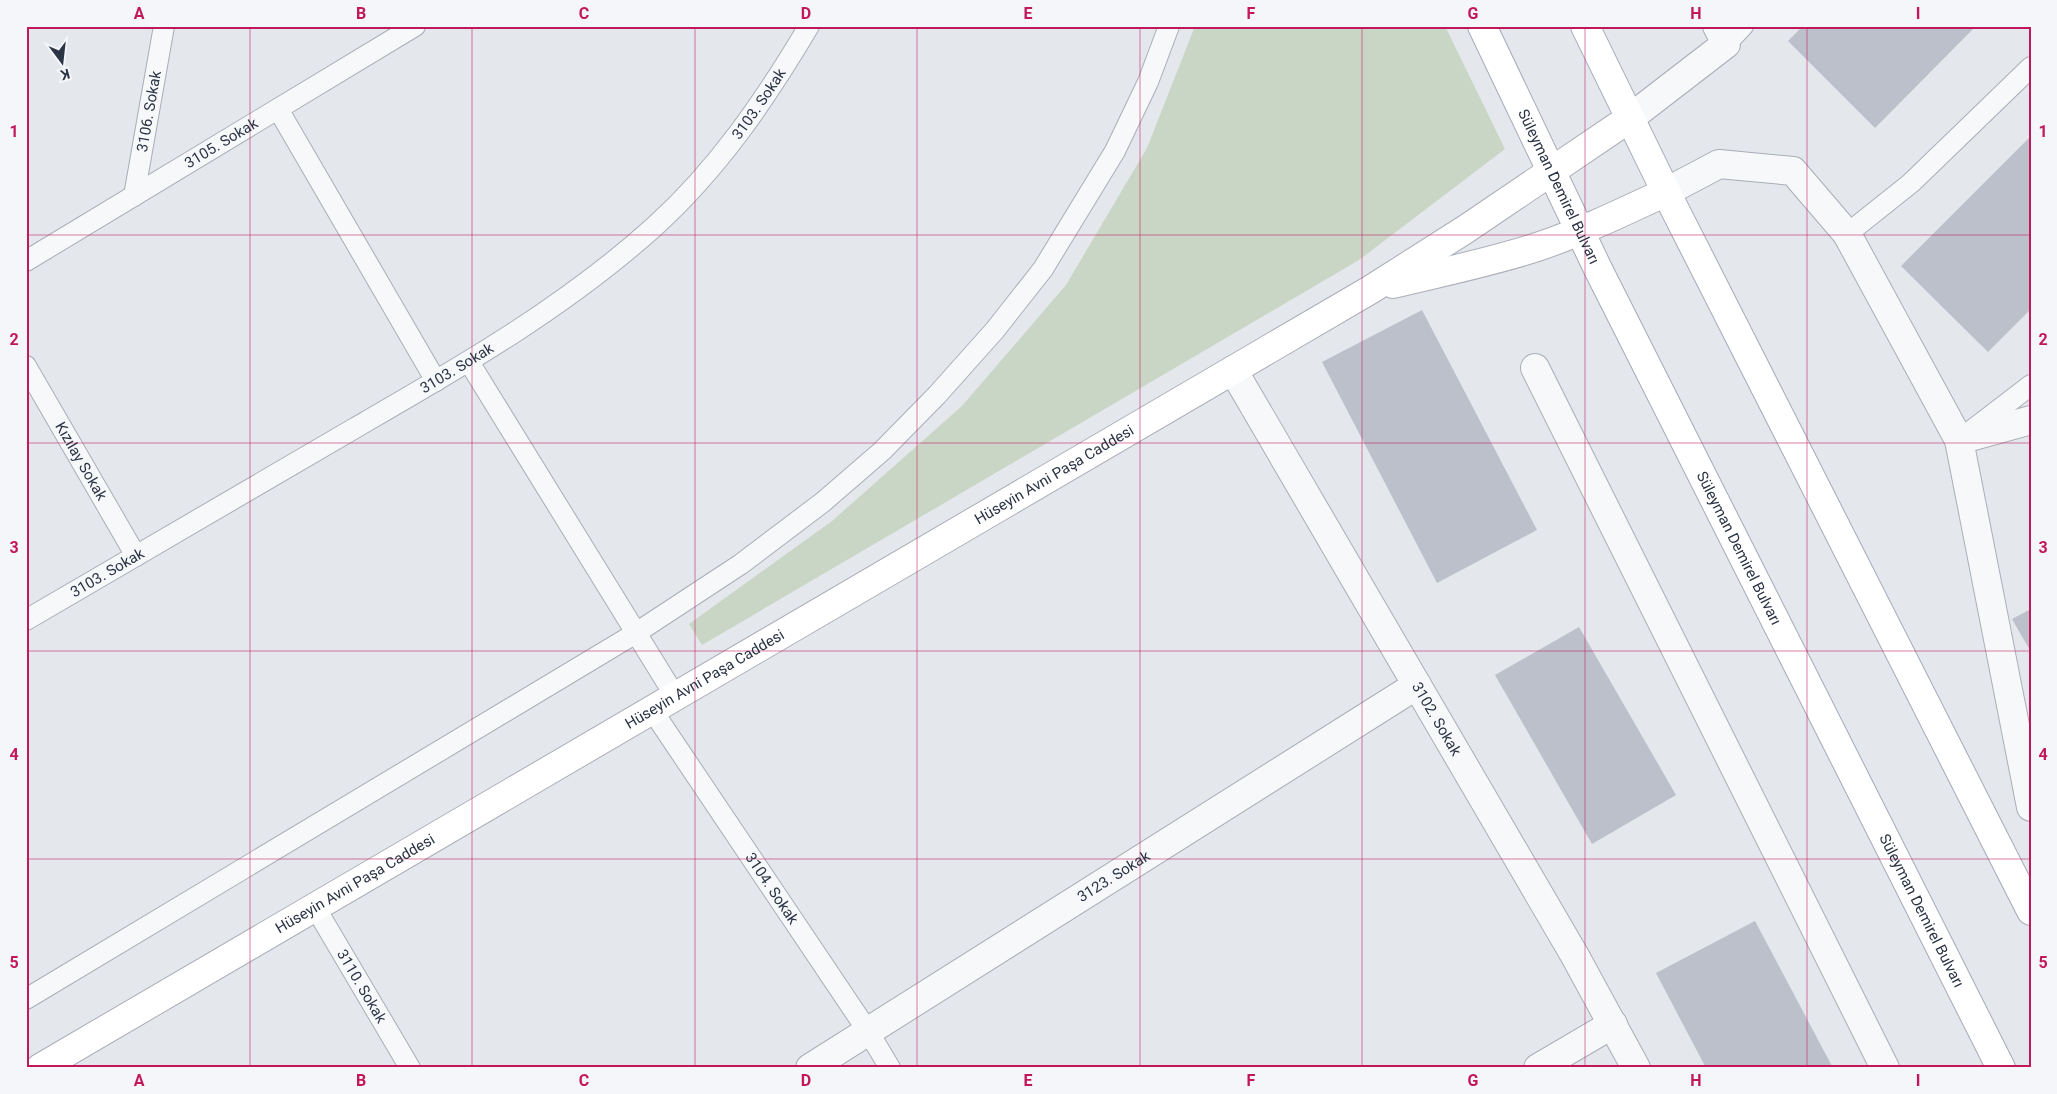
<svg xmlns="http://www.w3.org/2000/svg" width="2057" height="1094" viewBox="0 0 2057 1094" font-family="Roboto,sans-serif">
<rect width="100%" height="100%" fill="#e4e7ec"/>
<path fill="#c9d6c5" d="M1195 26H1445L1505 149 1359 260 702 645 689 624 832 521 962 406 1066 285 1147 148Z"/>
<g fill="#bbc0ca">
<path d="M1803 26H1976L1875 128 1788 41Z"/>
<path d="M2031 136V309L1988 352 1901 266Z"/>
<path d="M1422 310 1537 530 1437 583 1322 362Z"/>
<path d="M2031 609V652L2012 619Z"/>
<path d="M1579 627 1676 795 1592 844 1495 675Z"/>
<path d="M1755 921 1833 1068H1706L1656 973Z"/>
</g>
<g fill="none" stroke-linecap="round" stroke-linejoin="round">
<g stroke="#a9aeb7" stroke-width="22">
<g id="lane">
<path d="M1726 44 1743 26"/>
<path d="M278 109 436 381"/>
<path id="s1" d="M134 196 164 26"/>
<path d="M1847 234 1911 183 2031 67"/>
<path id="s2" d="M26 261 415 26"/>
<path d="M469 362 675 696"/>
<path id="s3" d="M26 366 136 556"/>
<path d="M1967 434 2031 385"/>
<path id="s4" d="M26 620C136 556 246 492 355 428 459 368 564 308 654 227 718 169 765 100 809 26"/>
<path id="s5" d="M652 710 869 1033 890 1068"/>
<path id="s6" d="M315 907 410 1068"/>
<path d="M26 999 636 633 741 564 823 502 882 451 937 395 995 330 1043 269 1115 151 1148 82 1169 26"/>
</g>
</g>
<g stroke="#a9aeb7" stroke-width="30">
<g id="street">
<path d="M1630 118 1726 44 1717 26"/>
<path d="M1666 192 1719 164 1793 171 1847 234 1959 440 2031 807"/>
<path d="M1535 368 1885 1068"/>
<path id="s7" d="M1233 370 1575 956 1636 1068"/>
<path d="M1959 440 2031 420"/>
<path id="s8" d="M810 1068 1417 685"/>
<path d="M1538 1068 1613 1024"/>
</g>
</g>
<g stroke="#a9aeb7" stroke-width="30">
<g id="secondary">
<path d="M1393 284C1442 272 1493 262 1540 246 1584 231 1625 211 1666 192"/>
<path id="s9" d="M40 1068 1370 290 1466 229 1630 118"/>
</g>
</g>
<g stroke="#a3abb8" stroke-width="30">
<g id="primary">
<path id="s10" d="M1482 26 1598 269 2001 1068"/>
<path d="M1585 26 1666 192 2031 911"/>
</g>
</g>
<use href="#lane" stroke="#f7f8fa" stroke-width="20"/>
<use href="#street" stroke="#f7f8fa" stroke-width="28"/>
<use href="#secondary" stroke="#fff" stroke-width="28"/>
<use href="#primary" stroke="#fff" stroke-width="28"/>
</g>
<path fill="none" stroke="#c2185b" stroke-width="1" stroke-opacity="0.55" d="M250 26V1068M472 26V1068M695 26V1068M917 26V1068M1140 26V1068M1362 26V1068M1585 26V1068M1807 26V1068M26 235H2031M26 443H2031M26 651H2031M26 859H2031"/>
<g text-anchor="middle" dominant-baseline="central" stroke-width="4.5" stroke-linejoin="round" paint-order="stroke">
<g font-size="15" fill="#2b3445" stroke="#f4f6f9">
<text stroke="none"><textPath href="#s4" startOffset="904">3103. Sokak</textPath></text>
<text stroke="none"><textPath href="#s1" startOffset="86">3106. Sokak</textPath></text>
<text stroke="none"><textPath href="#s2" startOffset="228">3105. Sokak</textPath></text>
<text stroke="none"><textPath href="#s10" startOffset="178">Süleyman Demirel Bulvarı</textPath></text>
<text stroke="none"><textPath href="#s4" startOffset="499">3103. Sokak</textPath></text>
<text stroke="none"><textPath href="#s3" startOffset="110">Kızılay Sokak</textPath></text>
<text stroke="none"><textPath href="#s9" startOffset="1175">Hüseyin Avni Paşa Caddesi</textPath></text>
<text stroke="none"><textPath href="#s10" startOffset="582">Süleyman Demirel Bulvarı</textPath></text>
<text stroke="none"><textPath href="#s4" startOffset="94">3103. Sokak</textPath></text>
<text stroke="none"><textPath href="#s9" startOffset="770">Hüseyin Avni Paşa Caddesi</textPath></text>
<text stroke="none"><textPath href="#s7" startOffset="404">3102. Sokak</textPath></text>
<text stroke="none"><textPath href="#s8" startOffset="359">3123. Sokak</textPath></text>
<text stroke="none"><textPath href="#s9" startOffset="365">Hüseyin Avni Paşa Caddesi</textPath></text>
<text stroke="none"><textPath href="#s5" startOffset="215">3104. Sokak</textPath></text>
<text stroke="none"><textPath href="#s10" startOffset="988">Süleyman Demirel Bulvarı</textPath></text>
<text stroke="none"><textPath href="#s6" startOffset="92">3110. Sokak</textPath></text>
</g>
</g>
<rect width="2057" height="1094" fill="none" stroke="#f4f6f9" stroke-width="55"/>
<g transform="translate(62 62) rotate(165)" stroke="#f4f6f9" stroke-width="4" paint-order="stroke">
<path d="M0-4L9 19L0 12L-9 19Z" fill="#2b3445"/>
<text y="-8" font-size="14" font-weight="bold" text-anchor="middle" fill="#2b3445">K</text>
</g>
<rect x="28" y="28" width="2002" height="1038" fill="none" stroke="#c2185b" stroke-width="2"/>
<g font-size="16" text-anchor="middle" font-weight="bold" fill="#c2185b">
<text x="139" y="19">A</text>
<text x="361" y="19">B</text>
<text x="584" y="19">C</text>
<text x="806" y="19">D</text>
<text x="1028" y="19">E</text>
<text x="1251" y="19">F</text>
<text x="1473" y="19">G</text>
<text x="1696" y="19">H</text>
<text x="1918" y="19">I</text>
<text x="14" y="137">1</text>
<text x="2043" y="137">1</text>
<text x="14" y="345">2</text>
<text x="2043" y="345">2</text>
<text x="14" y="553">3</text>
<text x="2043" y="553">3</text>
<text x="14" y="760">4</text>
<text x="2043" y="760">4</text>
<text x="14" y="968">5</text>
<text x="2043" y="968">5</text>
<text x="139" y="1086">A</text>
<text x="361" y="1086">B</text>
<text x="584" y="1086">C</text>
<text x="806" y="1086">D</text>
<text x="1028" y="1086">E</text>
<text x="1251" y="1086">F</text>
<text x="1473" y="1086">G</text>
<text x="1696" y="1086">H</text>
<text x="1918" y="1086">I</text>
</g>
</svg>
